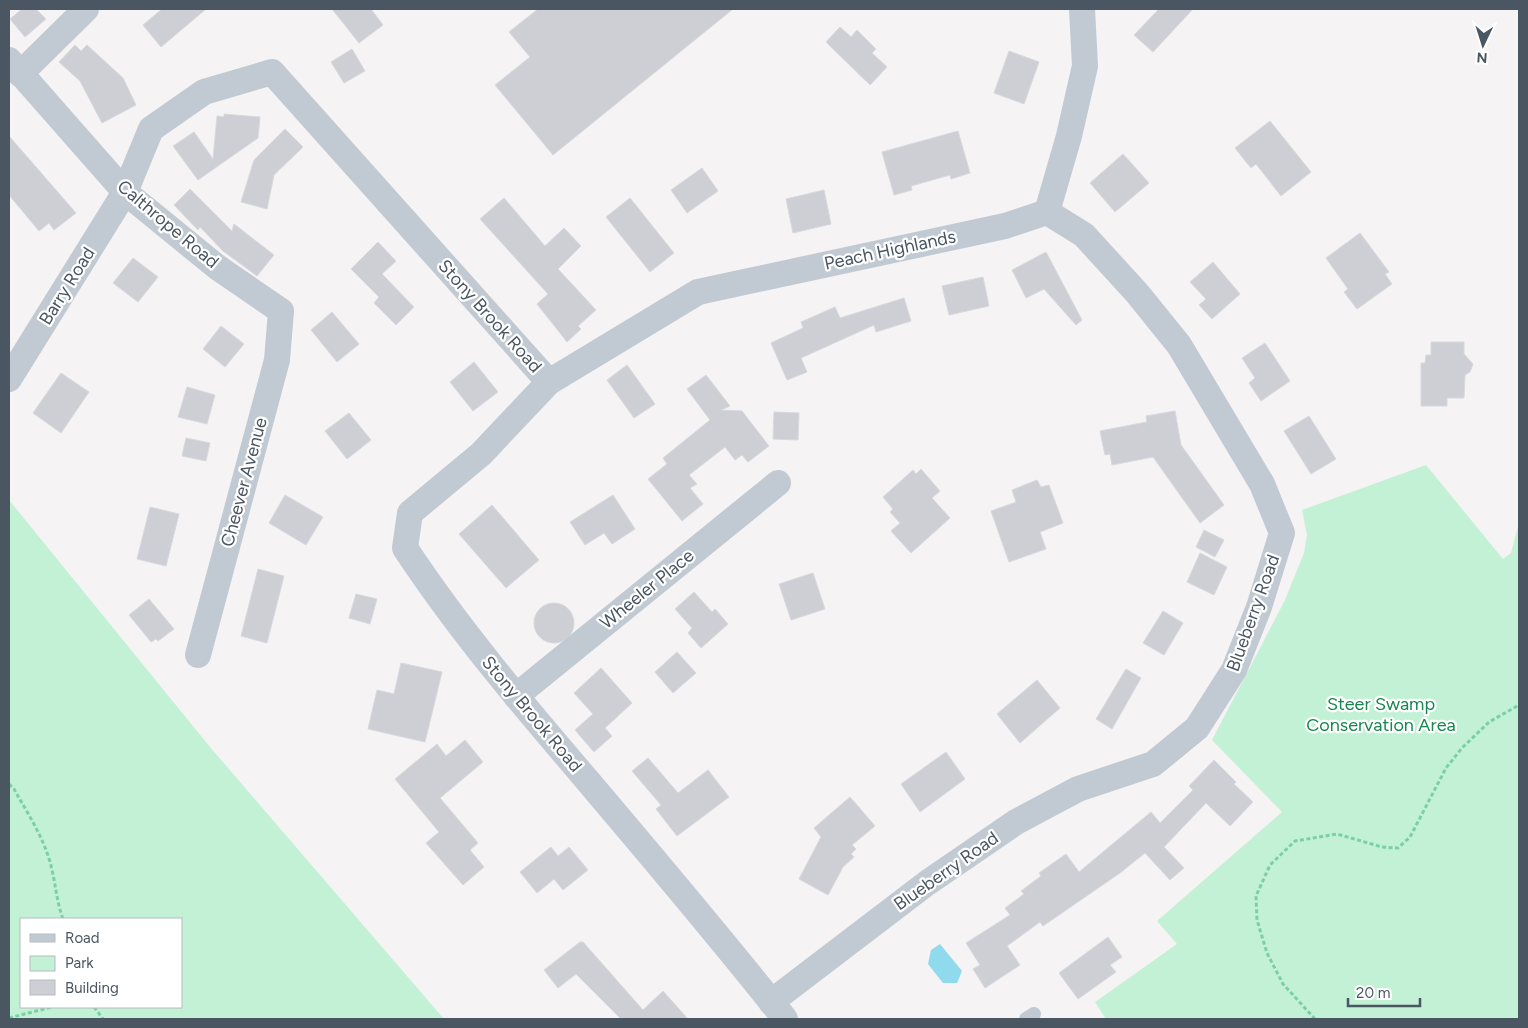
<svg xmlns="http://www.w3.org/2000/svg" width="1528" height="1028" viewBox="0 0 1528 1028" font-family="Figtree,sans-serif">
<rect width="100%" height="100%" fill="#f5f3f3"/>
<g fill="#c3f1d5" fill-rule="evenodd">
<path d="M1426 465 1503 559 1511 553 1519 523V1019H1106L1095 1002 1177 944 1157 921 1282 812 1212 740 1285 600 1304 553 1307 535 1302 510Z"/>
<path d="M9 500 210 747 444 1019H9ZM21 919H181V1007H21Z"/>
</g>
<path fill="#90daee" d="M940 944 962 971 957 983H943L928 964 931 950Z"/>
<g fill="#cdcfd5" stroke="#d7d9de">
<path d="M22 9H36L46 19 25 37 10 19Z"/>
<path d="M162 9H206L161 47 143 25Z"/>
<path d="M332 9H371L383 25 359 43Z"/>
<path d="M538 9H733L553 155 495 85 530 57 509 32Z"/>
<path d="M1159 9H1193L1153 52 1134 35Z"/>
<path d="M840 27 851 37 857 30 876 49 872 53 887 67 870 85 826 42Z"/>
<path d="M75 45 81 51 87 45 123 78 136 105 102 123 80 81 59 62Z"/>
<path d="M352 49 365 71 344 83 331 62Z"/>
<path d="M1009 51 1039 62 1024 104 994 93Z"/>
<path d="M224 114 260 117 258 138 198 180 173 146 194 132 213 159 217 116 224 117Z"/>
<path d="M1270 121 1311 172 1281 196 1256 164 1251 168 1235 148Z"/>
<path d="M285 129 303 147 274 175 267 209 241 202 254 160Z"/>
<path d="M958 131 970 173 951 179 950 175 911 186 912 190 894 195 882 152Z"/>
<path d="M9 136 76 213 54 230 49 223 39 231 9 195Z"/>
<path d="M1123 154 1149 183 1115 212 1090 183Z"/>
<path d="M702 168 718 191 687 213 671 190Z"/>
<path d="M190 189 232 231 234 224 274 255 257 276 223 251 200 227 198 230 174 205Z"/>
<path d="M824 190 831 224 793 233 786 199Z"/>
<path d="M504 198 545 246 564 228 581 246 558 269 596 310 578 326 581 329 567 342 537 304 548 294 480 219Z"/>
<path d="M630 198 674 253 650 272 606 217Z"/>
<path d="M1360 233 1389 272 1385 274 1392 284 1357 309 1344 292 1348 289 1326 258Z"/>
<path d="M378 242 396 261 382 274 414 307 396 325 374 303 379 297 351 269Z"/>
<path d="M1046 252 1082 320 1076 325 1044 289 1026 298 1012 270Z"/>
<path d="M133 258 158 277 138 302 113 283Z"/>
<path d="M1213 262 1240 294 1212 319 1199 305 1206 299 1190 282Z"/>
<path d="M983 277 989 306 949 315 942 286Z"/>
<path d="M904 298 911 321 876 332 874 325 801 358 807 372 787 380 771 343 803 328 801 322 835 307 840 318Z"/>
<path d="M332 312 359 344 337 362 311 330Z"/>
<path d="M221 326 244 344 225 367 203 349Z"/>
<path d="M1431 342H1464V354L1473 364 1470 372 1465 375 1464 398H1447V406H1421V363H1425L1426 355H1431Z"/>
<path d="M1265 343 1290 381 1261 401 1249 383 1255 378 1242 358Z"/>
<path d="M474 362 498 392 473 411 450 382Z"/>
<path d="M627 365 655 404 634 418 607 380Z"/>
<path d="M61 373 89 392 61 433 33 413Z"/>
<path d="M706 375 730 406 721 410 742 411 769 446 748 462 742 455 735 460 725 447 689 475 697 484 690 488 703 504 682 521 648 479 667 464 663 458 710 420 687 389Z"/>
<path d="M187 387 215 395 207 424 178 417Z"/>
<path d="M1175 411 1181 445 1224 505 1200 523 1153 457 1112 465 1110 454 1105 455 1100 431 1147 422 1146 416Z"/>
<path d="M774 412 799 413 798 440 773 439Z"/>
<path d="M349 413 371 440 347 459 325 431Z"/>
<path d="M1309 416 1336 459 1311 474 1284 431Z"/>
<path d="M186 438 210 443 206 461 182 456Z"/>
<path d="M921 469 940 491 932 498 950 518 911 553 891 531 900 523 890 512 893 509 883 497 913 470 916 474Z"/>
<path d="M1037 480 1041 487 1049 485 1063 523 1040 532 1046 549 1009 562 991 511 1016 502 1012 490Z"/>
<path d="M285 495 323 517 306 545 269 523Z"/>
<path d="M613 495 635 529 612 544 604 533 585 545 570 522Z"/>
<path d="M492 505 539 560 506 588 459 534Z"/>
<path d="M150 507 179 514 166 566 137 559Z"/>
<path d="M1204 530 1224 540 1215 557 1196 547Z"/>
<path d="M1200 553 1227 567 1214 595 1187 582Z"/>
<path d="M258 569 284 576 267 643 241 636Z"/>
<path d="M813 573 825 609 791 620 779 584Z"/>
<path d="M694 592 712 612 715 609 728 624 701 648 688 633 692 628 675 609Z"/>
<path d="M356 594 377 599 370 624 349 618Z"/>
<path d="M149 599 174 629 158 641 156 639 151 642 129 615Z"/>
<circle cx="554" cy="623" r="20"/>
<path d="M1163 611 1183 623 1164 655 1143 643Z"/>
<path d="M677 652 696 673 673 693 655 672Z"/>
<path d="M401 663 442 672 425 742 368 729 377 690 394 694Z"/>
<path d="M601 668 632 703 605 728 612 736 594 752 575 730 593 714 574 693Z"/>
<path d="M1126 669 1141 678 1112 729 1096 719Z"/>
<path d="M1037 680 1060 708 1020 743 997 714Z"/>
<path d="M465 740 483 762 440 798 478 843 470 850 484 867 463 885 426 843 439 832 395 779 437 744 446 756Z"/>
<path d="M946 752 965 779 920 812 901 784Z"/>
<path d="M648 758 678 793 708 770 729 797 677 836 656 809 661 805 632 771Z"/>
<path d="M1214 760 1236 782 1234 784 1253 802 1230 826 1206 803 1164 847 1184 868 1170 880 1145 853 1120 873 1043 926 1040 922 1007 946 1020 965 985 988 973 969 980 965 966 943 1010 915 1005 908 1024 894 1021 891 1041 876 1039 873 1066 854 1079 872 1151 812 1160 823 1193 790 1189 786Z"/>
<path d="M850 797 875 826 852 845 856 849 851 854 854 857 843 867 828 895 799 879 821 837 814 828Z"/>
<path d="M551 847 558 856 569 847 588 870 563 890 554 879 537 893 520 872Z"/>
<path d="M1108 937 1122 957 1110 965 1116 972 1078 999 1059 973Z"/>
<path d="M580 942H583L643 1010 663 991 688 1019H621L576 974 558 988 544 970Z"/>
</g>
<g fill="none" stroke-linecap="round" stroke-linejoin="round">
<g stroke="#7ad0a6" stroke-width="3" stroke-dasharray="4 2.5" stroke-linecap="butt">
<path d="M9 784 14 789C28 814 46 841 52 870 56 887 57 903 63 919"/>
<path d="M94 1007 103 1019"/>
<path d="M9 1018 52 1007"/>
<path d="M1315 1019 1283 984 1267 953 1257 920 1256 896 1270 865 1295 841 1337 834 1382 847 1398 848 1410 837 1446 768 1462 748 1489 722 1519 705"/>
</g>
<path stroke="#c1cad2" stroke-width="14" d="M1026 1019 1034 1014"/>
<g stroke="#c1cad2" stroke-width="26">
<path d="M9 60 125 192 217 267 281 311 277 360 198 655"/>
<path d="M20 74 86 9"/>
<path d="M9 379 125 192 151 129 204 92 272 72 549 382 481 454 410 513 405 548C459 630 523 705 587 780 654 859 721 938 785 1019"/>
<path d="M549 382 698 292 1005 226 1047 212 1069 136 1085 66 1082 9"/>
<path d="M516 696 778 483"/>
<path d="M771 1002 927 883 1016 822 1078 789 1153 764 1197 728 1234 670 1259 607 1282 533 1262 484 1179 345 1137 293 1084 235 1047 212"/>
</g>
</g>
<g text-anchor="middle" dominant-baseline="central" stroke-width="4.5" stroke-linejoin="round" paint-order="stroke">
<g font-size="18" fill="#4a5661" stroke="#fff">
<text transform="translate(168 224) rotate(40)">Calthrope Road</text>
<text transform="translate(890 250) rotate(-12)">Peach Highlands</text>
<text transform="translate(67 286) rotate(-58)">Barry Road</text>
<text transform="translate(490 316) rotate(48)">Stony Brook Road</text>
<text transform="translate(244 482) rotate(-75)">Cheever Avenue</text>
<text transform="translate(647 589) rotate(-39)">Wheeler Place</text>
<text transform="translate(1253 613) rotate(-70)">Blueberry Road</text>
<text transform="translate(532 714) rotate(50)">Stony Brook Road</text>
<text transform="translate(946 871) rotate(-35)">Blueberry Road</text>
</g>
<g font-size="18" fill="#17864f" stroke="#fff">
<text x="1381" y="704">Steer Swamp<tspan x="1381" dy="21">Conservation Area</tspan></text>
</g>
</g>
<rect width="1528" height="1028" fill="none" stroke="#4a5661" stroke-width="20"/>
<rect x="20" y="918" width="162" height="90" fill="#ffffff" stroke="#b7bbc0"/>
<rect x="30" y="934" width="25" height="8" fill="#c1cad2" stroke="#b7bbc0"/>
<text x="65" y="943" font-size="15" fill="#4a5661">Road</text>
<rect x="30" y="956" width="25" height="15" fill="#c3f1d5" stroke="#b7bbc0"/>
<text x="65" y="968" font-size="15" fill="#4a5661">Park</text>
<rect x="30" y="980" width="25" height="15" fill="#cdcfd5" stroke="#b7bbc0"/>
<text x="65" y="993" font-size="15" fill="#4a5661">Building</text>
<g transform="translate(1483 45) rotate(184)" stroke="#ffffff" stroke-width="4" paint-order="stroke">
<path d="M0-4L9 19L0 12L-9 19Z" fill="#4a5661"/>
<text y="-8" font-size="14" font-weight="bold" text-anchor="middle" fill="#4a5661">N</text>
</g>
<path d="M1348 998v8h72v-8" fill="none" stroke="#4a5661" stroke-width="2.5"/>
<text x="1356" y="998" font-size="15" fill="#4a5661" stroke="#ffffff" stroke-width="4" paint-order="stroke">20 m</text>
</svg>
